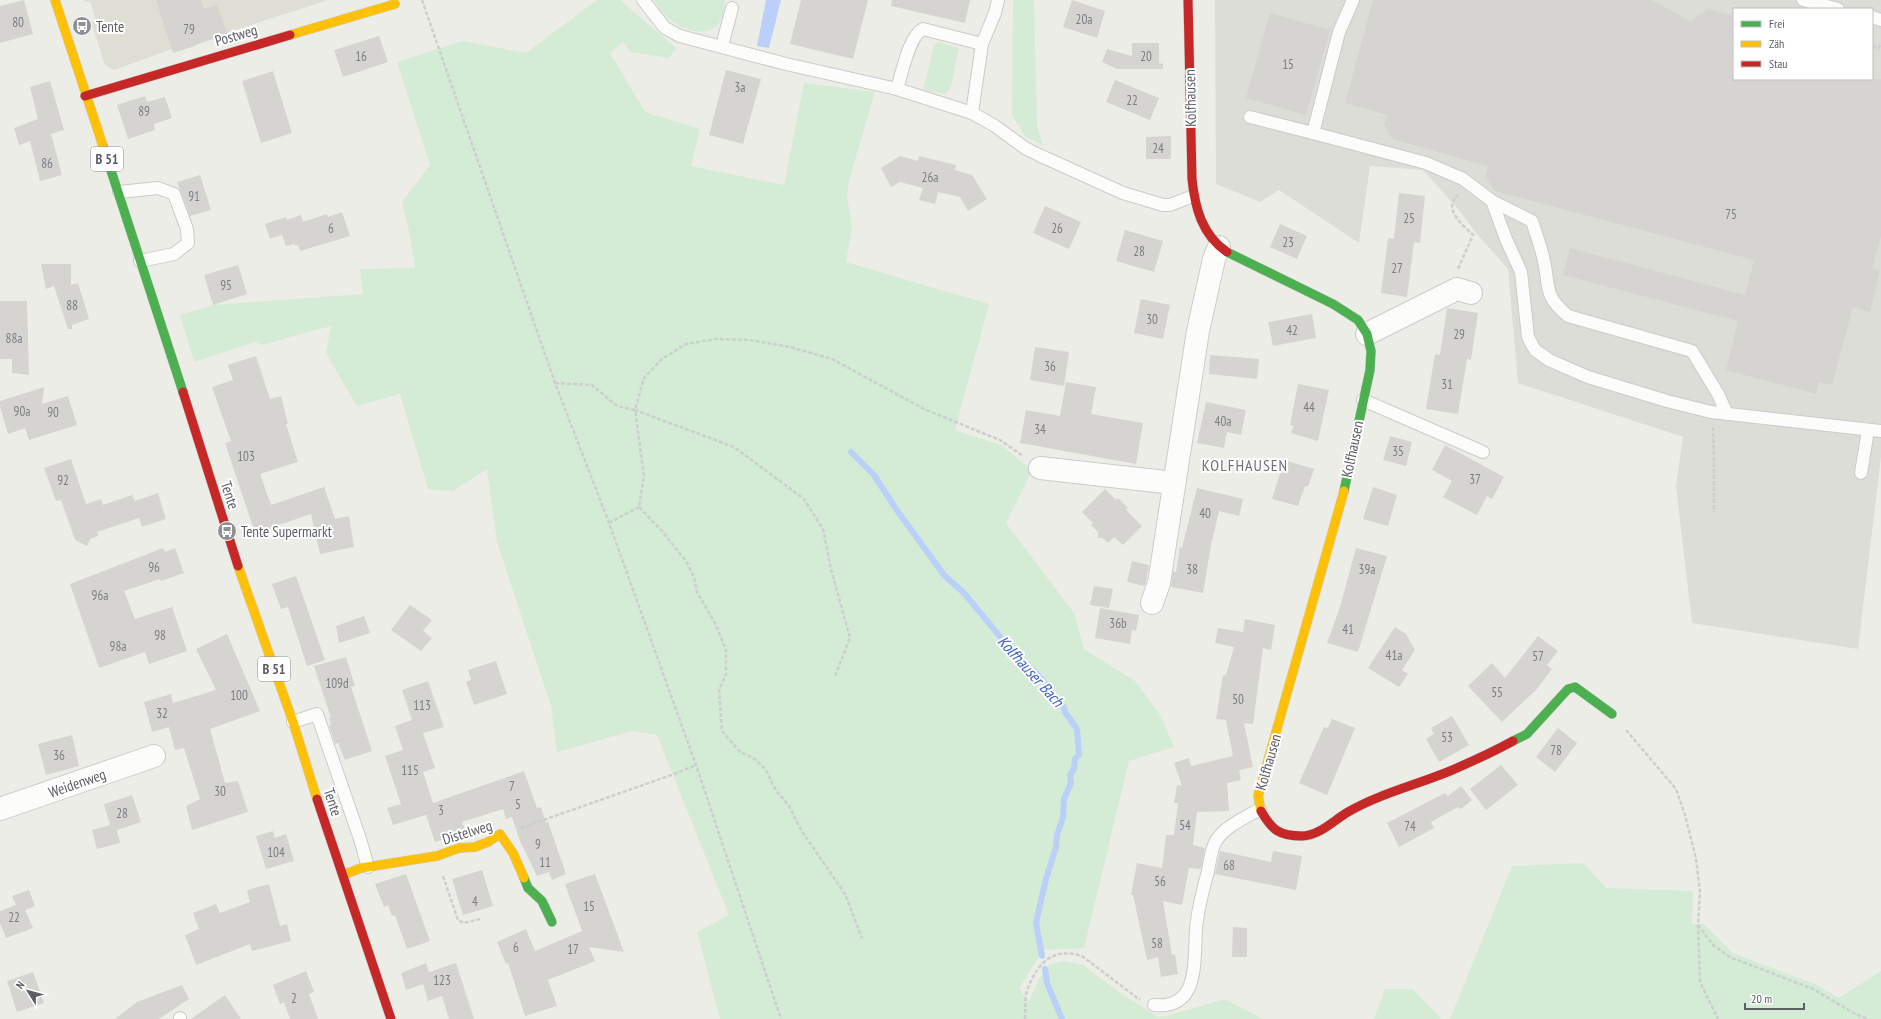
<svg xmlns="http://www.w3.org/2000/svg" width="1881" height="1019" viewBox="0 0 1881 1019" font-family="'PT Sans Narrow',sans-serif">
<rect width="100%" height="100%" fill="#edede7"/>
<path fill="#ddddd7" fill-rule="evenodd" d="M1215 0H1881V457L1858 649 1692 623 1676 486 1683 437 1518 383 1508 269 1476 233 1459 210 1423 170 1370 166 1359 243 1279 190 1260 202 1216 184ZM1734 9H1872V79H1734Z"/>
<path fill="#deded5" d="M84 0H328L226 33 227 34 211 40 210 35 193 40 195 46 173 53 172 49 114 70 105 65 91 22 96 20 90 1 85 2Z"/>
<g fill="#d4ebd6">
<path d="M597 0H620L676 48 669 58 631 52 623 42 610 53 645 112 700 129 691 166 784 185 804 83 875 92 849 180 847 196 852 226 846 262 989 304 955 430 1003 446 1032 471 1006 523 1074 613 1084 649 1135 681 1161 716 1174 747 1129 761 1084 948 1043 950 1019 989 1029 1001 1039 979 1050 964 1065 961 1083 965 1122 994 1158 1017 1167 1016 1225 999 1263 1019H720L697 932 729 915 657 735 633 731 557 752 551 706 497 542 487 469 453 491 428 489 400 394 357 406 326 353 331 326 262 345 255 342 194 362 180 315 213 305 363 294 360 269 415 268 411 240 402 202 430 165 397 62 463 41 526 53Z"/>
<path d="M654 0H725C724 6 724 13 721 19 712 41 680 30 667 17 662 12 658 6 654 0Z"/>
<path d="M1013 0H1034L1037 126 1043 146 1025 136 1012 115Z"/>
<path d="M938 42 959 48 951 87 945 94 925 90 924 87 934 45Z"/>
<path d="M1583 863 1606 888 1693 891 1692 924H1704L1733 953 1817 985 1839 998 1881 971V1019H1450L1512 866Z"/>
<path d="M1385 989H1412L1441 1019H1374Z"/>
</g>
<path fill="#bbd0f8" d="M766 0H781L769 48 757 46Z"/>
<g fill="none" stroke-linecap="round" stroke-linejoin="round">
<g stroke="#bbd0f8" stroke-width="6">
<path d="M851 452 874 475 896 509 944 575 964 593 1021 662C1035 670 1048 683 1051 699L1064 707 1065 712 1077 729 1079 755 1075 759 1074 769 1070 775 1071 783 1064 799 1063 818 1057 835 1056 847 1046 879 1036 923 1042 956"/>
<path d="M1045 969 1047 983 1062 1019"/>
</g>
</g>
<g fill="#d5d4d1">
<path d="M24 0 33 34 0 43V6Z"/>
<path d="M156 0H201L204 9 217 5 227 34 173 53Z"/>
<path d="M801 0H868L853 59 790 44Z"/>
<path d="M892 0H970L965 23 891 6Z"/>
<path d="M1072 0 1105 11 1097 38 1063 27Z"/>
<path d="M1373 0H1651L1691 21 1708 9 1734 16V79H1881V237L1872 269 1880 271 1870 312 1853 307 1832 385 1819 382 1816 394 1726 370 1738 321 1563 275 1570 248 1745 295 1754 260 1495 191 1485 176 1488 166 1392 139 1384 124 1387 115 1345 103Z"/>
<path d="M1270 13 1330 30 1306 115 1246 98Z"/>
<path d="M379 36 388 62 343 77 334 50Z"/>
<path d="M1132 43H1159V63L1163 64V69H1117L1102 62 1107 49 1132 56Z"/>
<path d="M726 70 761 79 743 144 709 135Z"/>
<path d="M273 71 292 133 261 143 242 81Z"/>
<path d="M1115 80 1159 98 1150 120 1106 102Z"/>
<path d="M50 81 64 130 51 134 62 175 40 181 30 141 19 145 14 128 38 119 30 87Z"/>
<path d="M145 96 147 102 165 97 172 118 154 124 155 130 128 139 117 105Z"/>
<path d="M1171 136V159H1146V137Z"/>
<path d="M900 156 918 161 919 156 956 165 955 170 972 175 987 199 968 211 960 197 938 192 935 204 919 200 923 188 900 182 891 187 881 168Z"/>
<path d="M200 175 211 210 190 216 177 182Z"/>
<path d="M1399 193 1425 196 1420 243 1414 242 1407 297 1381 293 1388 238 1394 239Z"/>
<path d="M1045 206 1081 222 1069 249 1033 233Z"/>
<path d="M342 212 350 236 300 251 298 245 295 246V244L286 246 282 235 270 239 265 224 286 217 287 220 301 215 303 222 327 214 328 217Z"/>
<path d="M1280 224 1307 236 1297 259 1270 247Z"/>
<path d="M1125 230 1163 241 1154 272 1116 261Z"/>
<path d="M41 264H71V285L78 283 89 319 72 325V329H68L54 286 46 289Z"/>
<path d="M238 265 247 294 213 305 204 275Z"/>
<path d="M1141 299 1170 305 1163 339 1134 333Z"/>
<path d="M0 301H27L29 375 12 373V359H0Z"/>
<path d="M1447 308 1478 313 1471 360 1467 359 1458 414 1426 409 1435 354 1440 355Z"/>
<path d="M1312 314 1316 338 1273 346 1268 322Z"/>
<path d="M1035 347 1069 352 1064 386 1030 380Z"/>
<path d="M1210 355 1259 359 1257 379 1209 374Z"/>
<path d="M256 356 270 399 281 396 288 424H286L298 462 260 474 271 505 324 487 335 519 349 516 354 547 320 554 311 514 255 533 225 443 231 441 212 387 233 380 228 365Z"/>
<path d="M1066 382 1096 387 1091 414 1143 423 1136 464 1020 443 1026 410 1060 416Z"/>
<path d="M1298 384 1329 390 1318 441 1291 433 1294 426 1290 425Z"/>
<path d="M44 387 42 404 68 396 77 425 29 440 25 428 8 434 0 407V401Z"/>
<path d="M1206 402 1246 410 1241 435 1227 432 1224 448 1197 443Z"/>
<path d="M1390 436 1412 442 1406 466 1383 460Z"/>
<path d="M1445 445 1504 477 1492 499 1487 496 1477 515 1443 497 1452 481 1432 470Z"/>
<path d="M71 459 86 504 101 499 103 505 132 495 135 501 158 493 166 519 142 527 139 518 97 532 98 536 90 539 87 546 75 540 61 500 56 501 44 468Z"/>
<path d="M1284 460 1314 469 1308 487 1305 486 1298 506 1272 499Z"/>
<path d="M1373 487 1397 495 1388 526 1363 519Z"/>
<path d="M1197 488 1243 499 1239 516 1219 511 1211 545 1203 593 1171 587 1173 571 1176 572 1180 547 1182 548Z"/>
<path d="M1105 489 1116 500 1118 498 1128 508 1126 510 1142 526 1123 545 1114 537 1108 543 1103 538H1098V532L1091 525 1093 523 1082 512Z"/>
<path d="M163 548 165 552 175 548 184 573 161 581 160 579 124 591 135 619 172 607 187 651 149 664 145 652 99 668 70 584Z"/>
<path d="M1356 548 1387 556 1358 652 1327 643 1340 607Z"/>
<path d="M1132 561 1149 565 1145 586 1127 582Z"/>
<path d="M296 576 325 660 307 666 288 607 281 609 272 584Z"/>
<path d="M1094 586 1113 589 1109 608 1090 605Z"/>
<path d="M410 605 432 620 423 631 432 638 421 651 391 630Z"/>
<path d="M1100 608 1139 615 1136 631 1132 630 1130 644 1095 638Z"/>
<path d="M364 616 370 633 339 643 336 626Z"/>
<path d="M1245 619 1275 625 1271 650 1263 648 1253 724 1244 723 1253 767 1239 770 1241 780 1227 783 1229 811 1197 812 1193 845 1205 848 1201 869 1189 868 1182 905 1163 901 1172 955 1175 954 1178 974 1161 977 1158 958 1159 957 1147 960 1133 895H1131L1137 863 1162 868 1166 835H1174L1178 803H1174L1177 785 1182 786 1174 763 1189 758 1191 766 1233 756 1226 720 1216 719 1223 675H1226L1234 647 1215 643 1218 628 1243 632Z"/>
<path d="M1395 627 1406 634 1415 650 1402 670 1408 674 1399 687 1368 668Z"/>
<path d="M227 634 260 711 210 729 225 783 238 781 248 812 192 830 186 806 200 799 184 748 175 750 169 727 152 732 144 702 171 694 173 703 216 690 196 649Z"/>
<path d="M1538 636 1558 651 1547 665 1552 669 1537 689 1502 722 1468 686 1492 663 1505 678Z"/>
<path d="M346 657 355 686 351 687 372 751 345 760 338 743 335 744 329 725H331L329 718H331L314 666Z"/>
<path d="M496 661 507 694 474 705 466 682 471 680 468 670Z"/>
<path d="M428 681 444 727 423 733 435 768 423 772 433 803 524 771 537 808 541 807 546 823 548 822 566 874 552 880 549 872 537 876 520 841 512 817 506 819 503 809 462 822 466 832 435 842 426 815 393 825 387 808 401 804 385 756 403 750 395 726 412 720 402 690Z"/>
<path d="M1452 716 1469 745 1439 762 1426 739 1434 734 1431 728Z"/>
<path d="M1332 719 1355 728 1327 795 1299 783 1324 727 1328 728Z"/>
<path d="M1558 728 1577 743 1555 772 1536 757Z"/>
<path d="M72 735 79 766 46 775 38 744Z"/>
<path d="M1501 765 1518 785 1486 810 1470 789Z"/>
<path d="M1461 786 1472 800 1461 809 1458 807 1431 822 1434 828 1399 847 1387 823 1445 793 1448 796Z"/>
<path d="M132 795 141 822 117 830 120 843 97 849 92 830 110 825 104 804Z"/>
<path d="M273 831 275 838 286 834 294 861 266 869 256 836Z"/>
<path d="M1220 851 1271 862 1273 851 1302 856 1296 890 1215 874Z"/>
<path d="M482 870 493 906 463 915 452 879Z"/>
<path d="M406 874 430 941 407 949 395 915 392 916 388 905 384 907 375 884Z"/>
<path d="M595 874 624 952 589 947 595 961 548 980 557 1006 525 1016 508 963 506 964 497 942 526 929 535 951 582 931 565 884Z"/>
<path d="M269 884 280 926 287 924 291 941 252 951 250 944 196 965 185 935 199 929 193 913 216 904 220 913 250 902 247 890Z"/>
<path d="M29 890 35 906 25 910 33 928 6 938 0 923V911L16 905 12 896Z"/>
<path d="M1233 927 1247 928V957H1232Z"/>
<path d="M426 963 429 972 456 963 474 1019H449L442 996 428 1001 423 984 406 990 401 973Z"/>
<path d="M306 971 314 992 309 994 318 1019H290L284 1002 280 1004 273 985Z"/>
<path d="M33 972 44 1003 17 1012 7 981Z"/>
<path d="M182 985 189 999 159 1019H115L137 1002Z"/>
<path d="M225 995 241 1019H191Z"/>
</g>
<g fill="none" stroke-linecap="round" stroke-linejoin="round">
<g stroke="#cbcbca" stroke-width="14">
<g id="lane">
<path d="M643 0 665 28 680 36 786 64 897 89C902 73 909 36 923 29L982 44"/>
<path d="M1353 0 1339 32 1313 133 1426 163 1463 179 1492 201 1532 221C1536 234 1541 247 1544 261 1550 288 1543 295 1568 316L1692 351 1718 394 1727 414"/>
<path d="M1803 0 1838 9"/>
<path d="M1872 17 1881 20"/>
<path d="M722 46 732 8"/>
<path d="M897 89 972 113 995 126 1025 148 1039 155 1123 193 1163 205H1170L1193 196"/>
<path d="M972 113 982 44 995 13 998 0"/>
<path d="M1250 117 1313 133"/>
<path d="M119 192 158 188 174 194 187 229 188 243 174 254 140 261"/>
<path d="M1492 201 1506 239 1521 272 1528 337 1535 350 1549 360 1588 377 1667 401 1711 412 1881 431"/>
<path d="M1363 400 1483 452"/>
<path d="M1861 473 1868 430"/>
<path d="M293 722 317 714 360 839 368 867"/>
<path d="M1154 1005C1204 1010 1192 953 1197 921 1199 904 1204 887 1208 871 1210 861 1211 849 1216 841 1225 826 1245 818 1260 809"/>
<path d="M180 1018V1019"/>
</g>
</g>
<g stroke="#cbcbca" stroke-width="24">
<g id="street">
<path d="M1367 334 1457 289 1471 293"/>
<path d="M1040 468 1174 483"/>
<path d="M1152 603 1159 583 1198 331 1214 259 1219 247"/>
<path d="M0 809 154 756"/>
</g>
</g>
<g stroke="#cbcbcb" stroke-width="10">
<g id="fast">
<path d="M103 146 183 392"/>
<path d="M1227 252 1333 304 1358 320 1367 334 1371 351 1370 370 1344 491"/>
<path d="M1513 741 1527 734 1568 689 1575 687 1612 714"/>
<path d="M524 878 528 888 542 901 552 922"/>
</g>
</g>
<g stroke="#cbcbcb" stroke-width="10">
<g id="slow">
<path d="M55 0 103 146"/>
<path d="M290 35 395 4"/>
<path d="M238 566 293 722 317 799"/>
<path d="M1261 811 1258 796 1344 491"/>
<path d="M343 875 361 868 437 856 459 848 475 847 488 842 500 834 513 853 524 878"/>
</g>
</g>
<g stroke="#cbcbcb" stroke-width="10">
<g id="jam">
<path d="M1188 0 1192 179C1195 208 1202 235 1227 252"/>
<path d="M85 96 290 35"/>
<path d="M183 392 238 566"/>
<path d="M317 799 391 1019"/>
<path d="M1261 811C1272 830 1279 836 1302 836 1319 836 1334 820 1348 812 1379 794 1416 785 1450 771 1471 762 1493 752 1513 741"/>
</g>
</g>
<g stroke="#cbcfce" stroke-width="2.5" stroke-dasharray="4 2" stroke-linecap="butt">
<path d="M422 0 555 383 609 523 696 765 781 1019"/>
<path d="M1872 46 1878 48 1881 44"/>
<path d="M1458 269 1473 235C1463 225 1442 209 1458 195"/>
<path d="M555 383 592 385 617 406 635 410 644 378 662 359 686 344 716 339 750 340 790 347 832 359 926 410 1000 440 1023 456"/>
<path d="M1713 427 1714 458V512"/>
<path d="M609 523 639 507"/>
<path d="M835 676 850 638 831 569 823 529 804 499 734 447 635 410 644 476 639 507 662 531 686 561 694 577 697 592 716 625 726 650V674L719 690 722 731 740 752 755 759 766 770 775 789 789 806 801 830 845 894 862 938"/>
<path d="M1626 730 1676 789 1685 815 1696 859 1700 892 1698 925 1700 982 1718 1019"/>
<path d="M521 828 674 774 696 765"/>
<path d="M443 876 458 920 464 923 480 919"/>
<path d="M1698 925 1713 945 1730 957 1813 989 1857 1015 1868 1019"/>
<path d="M1025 1019C1026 1010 1024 997 1028 988 1038 962 1054 947 1082 956L1140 1000"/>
</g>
<use href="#lane" stroke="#fcfcfb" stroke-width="12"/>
<use href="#street" stroke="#fcfcfb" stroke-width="22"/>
<use href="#fast" stroke="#4caf50" stroke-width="9"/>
<use href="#slow" stroke="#ffc107" stroke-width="9"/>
<use href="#jam" stroke="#c62828" stroke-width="9"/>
</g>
<defs>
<g id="bus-disc" transform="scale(1)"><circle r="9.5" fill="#8f9093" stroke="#fff"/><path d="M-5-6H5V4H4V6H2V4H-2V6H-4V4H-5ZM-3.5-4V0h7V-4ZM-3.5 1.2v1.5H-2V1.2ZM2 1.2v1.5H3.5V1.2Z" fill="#fff"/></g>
</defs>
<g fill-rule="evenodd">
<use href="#bus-disc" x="82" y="26"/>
<use href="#bus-disc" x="227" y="531"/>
</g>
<g text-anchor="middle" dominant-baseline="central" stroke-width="4" stroke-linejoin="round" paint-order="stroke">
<g font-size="13" fill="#7c7d82">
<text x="1084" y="19">20a</text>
<text x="18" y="22">80</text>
<text x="189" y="29">79</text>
<text x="361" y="56">16</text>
<text x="1146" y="56">20</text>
<text x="1288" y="64">15</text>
<text x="740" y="87">3a</text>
<text x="1132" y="100">22</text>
<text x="144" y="111">89</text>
<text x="1158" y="148">24</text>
<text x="47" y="163">86</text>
<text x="930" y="177">26a</text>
<text x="194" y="196">91</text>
<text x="1731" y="214">75</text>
<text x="1409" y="218">25</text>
<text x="331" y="228">6</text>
<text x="1057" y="228">26</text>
<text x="1288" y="242">23</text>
<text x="1139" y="251">28</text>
<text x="1397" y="268">27</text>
<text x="226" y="285">95</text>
<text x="72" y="305">88</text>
<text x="1152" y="319">30</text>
<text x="1292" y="330">42</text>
<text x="1459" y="334">29</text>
<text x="14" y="338">88a</text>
<text x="1050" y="366">36</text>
<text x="1447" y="384">31</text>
<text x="1309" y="407">44</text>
<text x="22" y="411">90a</text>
<text x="53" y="412">90</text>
<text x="1223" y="421">40a</text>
<text x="1040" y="429">34</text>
<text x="1398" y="451">35</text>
<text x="246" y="456">103</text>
<text x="1475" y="479">37</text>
<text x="63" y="480">92</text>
<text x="1205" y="513">40</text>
<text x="154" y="567">96</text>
<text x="1192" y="569">38</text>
<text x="1367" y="569">39a</text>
<text x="100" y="595">96a</text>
<text x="1118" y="623">36b</text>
<text x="1348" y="629">41</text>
<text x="160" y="635">98</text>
<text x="118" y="646">98a</text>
<text x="1394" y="655">41a</text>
<text x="1538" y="656">57</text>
<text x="337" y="683">109d</text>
<text x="1497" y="692">55</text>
<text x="239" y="695">100</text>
<text x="1238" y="699">50</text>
<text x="422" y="705">113</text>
<text x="162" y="713">32</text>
<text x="1447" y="737">53</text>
<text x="1556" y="750">78</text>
<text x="59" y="755">36</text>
<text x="410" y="770">115</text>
<text x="512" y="786">7</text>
<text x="220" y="791">30</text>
<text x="518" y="804">5</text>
<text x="441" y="810">3</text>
<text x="122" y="813">28</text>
<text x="1185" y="825">54</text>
<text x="1410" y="826">74</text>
<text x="538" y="844">9</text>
<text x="276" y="852">104</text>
<text x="545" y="862">11</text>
<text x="1229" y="865">68</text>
<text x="1160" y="881">56</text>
<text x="475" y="901">4</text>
<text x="589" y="906">15</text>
<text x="14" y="917">22</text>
<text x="1157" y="943">58</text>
<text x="516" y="947">6</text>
<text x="573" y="949">17</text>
<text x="442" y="980">123</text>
<text x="294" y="998">2</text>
</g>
<g fill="#fff" stroke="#8d8e94" stroke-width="1">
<rect x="91" y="147" width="32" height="24" rx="3"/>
<rect x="258" y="657" width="32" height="24" rx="3"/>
</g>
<g font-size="14" font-weight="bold" fill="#5c5e66">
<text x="107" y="159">B 51</text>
<text x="274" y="669">B 51</text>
</g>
<g font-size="15" fill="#5c5e66" stroke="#fff" text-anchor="start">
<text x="96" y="26">Tente</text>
<text x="241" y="531">Tente Supermarkt</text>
</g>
<g font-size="15" fill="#5c5e66" stroke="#fff">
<text transform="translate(236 35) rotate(-16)">Postweg</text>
<text transform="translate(1190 98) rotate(-91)">Kolfhausen</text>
<text transform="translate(1352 449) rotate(-78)">Kolfhausen</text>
<text transform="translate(230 495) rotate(72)">Tente</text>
<text transform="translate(1268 762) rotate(-74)">Kolfhausen</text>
<text transform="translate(77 783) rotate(-19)">Weidenweg</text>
<text transform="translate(333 802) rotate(72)">Tente</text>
<text transform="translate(467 832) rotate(-17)">Distelweg</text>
</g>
<g font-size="16" letter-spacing="1" fill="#6d7078" stroke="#fff">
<text x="1245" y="465">KOLFHAUSEN</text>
</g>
<g font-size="16" font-style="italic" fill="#3f62cb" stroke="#fff">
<text transform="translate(1031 671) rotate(48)">Kolfhauser Bach</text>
</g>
</g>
<rect x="1733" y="8" width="140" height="72" fill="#ffffff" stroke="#bebfc2"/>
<rect x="1741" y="21" width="20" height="6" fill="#4caf50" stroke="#bebfc2"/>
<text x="1769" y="28" font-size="12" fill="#5c5e66">Frei</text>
<rect x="1741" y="41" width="20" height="6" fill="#ffc107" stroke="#bebfc2"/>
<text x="1769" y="48" font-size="12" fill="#5c5e66">Zäh</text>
<rect x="1741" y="61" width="20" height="6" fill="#c62828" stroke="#bebfc2"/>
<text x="1769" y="68" font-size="12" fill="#5c5e66">Stau</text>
<g transform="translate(28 991) rotate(307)" stroke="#ffffff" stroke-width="3" paint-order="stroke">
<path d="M0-3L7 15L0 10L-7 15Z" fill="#5c5e66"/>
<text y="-6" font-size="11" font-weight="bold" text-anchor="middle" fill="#5c5e66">N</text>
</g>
<path d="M1745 1003v6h59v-6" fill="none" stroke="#5c5e66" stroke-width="2"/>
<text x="1751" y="1003" font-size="12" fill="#5c5e66" stroke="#ffffff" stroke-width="3" paint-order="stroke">20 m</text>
</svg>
